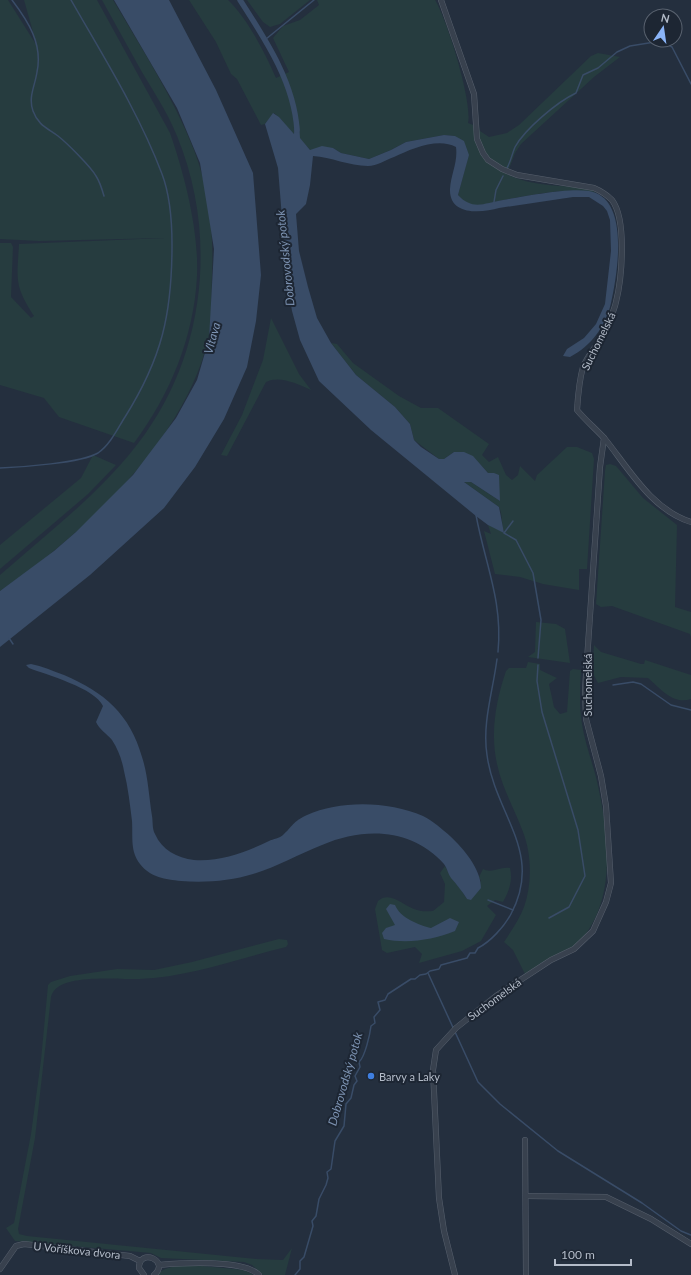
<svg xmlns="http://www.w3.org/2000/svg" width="691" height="1275" viewBox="0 0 691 1275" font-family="Lato,sans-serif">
<rect width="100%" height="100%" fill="#242f3e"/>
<g fill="#263c3f">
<path d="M0 0H8L37 46 24 0H97L170 133C185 176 199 231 197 276 194 337 170 395 134 443L59 417 44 398 0 385V243H11L13 247 11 297 31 318 34 316C14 285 17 280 19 244L165 238 39 241 0 239Z"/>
<path d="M102 0H113C142 49 173 97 194 150 209 189 214 233 212 274 211 295 213 319 208 340 184 441 83 535 0 591V575C50 531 106 489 145 434 206 349 217 233 177 136 167 111 151 88 138 65 126 43 114 22 102 0Z"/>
<path d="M189 0H228C248 19 265 53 276 78L289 72 273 38 283 26 300 20 319 5 317 0H435C447 19 473 103 468 123L479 127 480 131 489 137 507 133 519 125 591 56 598 53 620 57 594 77 521 144 515 153 507 174C530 187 565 185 591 189L596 193C567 187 533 195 504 200 494 202 483 206 473 205 466 204 463 200 458 195L467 161 455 136 444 135 406 142 391 150 369 159 341 153 333 148 310 150C305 144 300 139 294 134 286 128 282 119 274 113L265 124 261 125 237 79 231 74 216 42Z"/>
<path d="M247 0H310L280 24 270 27 263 22Z"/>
<path d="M271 318 299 374 311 390C298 384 279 375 266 382L227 456 221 455 242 415 263 360Z"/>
<path d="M331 343 337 344 353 363 399 396 421 408H438L489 444 482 455 489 462 498 457 506 475 512 480 518 475 520 466 535 481 537 475 567 447H577L592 453 594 459 587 569H579V590L543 584 520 577 495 574 484 531 491 534 488 525 504 532C501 524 503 515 499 507L464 482H471L500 501 494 473H488L480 464 454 452 444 459H439L414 440 410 424 395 407 356 375Z"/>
<path d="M93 455 116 465 88 494 0 569V545L81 478Z"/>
<path d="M610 464 616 466 643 498 677 525 675 607 691 612V637L690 634 612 606 601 607 596 604 605 471 606 465Z"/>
<path d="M536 622 556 624 565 629 570 663 528 657 535 652Z"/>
<path d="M594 645 601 652 641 664H644L645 660 691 675V699C673 705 661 689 648 678L621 677 598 683 592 672Z"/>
<path d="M528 662 540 664V670L557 678 549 684 554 707 560 714 567 712 570 671 573 669 581 670C580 688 579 706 582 724 585 745 594 766 598 786 609 836 617 903 578 943 571 950 559 953 551 957 542 962 534 968 525 974L513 950 504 942C511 931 519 920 524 907 532 884 532 855 523 832 515 810 502 788 497 764 490 733 496 700 506 671L509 668H526Z"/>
<path d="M445 866C451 879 460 887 467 899L481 881 479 877 483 869C492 874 500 866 510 868 513 881 509 891 503 902L495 900 487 906 496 915 481 941 462 951 419 963 422 954 415 947 387 953 382 950 375 909 378 901C391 890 404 907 417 910 423 912 428 911 433 911L444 902 445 884 440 873Z"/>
<path d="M279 939 287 940 288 944 286 947C237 959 189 977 139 979 119 980 57 972 51 997L35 1138 18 1229 19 1234 27 1236 256 1259 283 1260 292 1248 285 1275H263L252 1265 244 1262 161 1258 151 1253 15 1241 6 1228 14 1223 31 1134 41 1060 48 985 51 982 70 976 117 969 154 970 192 962Z"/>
<path d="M192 1265 244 1270 254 1275H157C166 1265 180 1266 192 1265Z"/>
</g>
<g fill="#394c67">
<path d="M114 0H169L216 90 253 173 261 275 256 321 247 367 224 419 195 467 164 508 90 575 0 647V591L54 551 76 532 133 475 176 418 197 380 209 339 214 249 200 163 177 108Z"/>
<path d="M273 113 279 117 294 134 295 122 299 123 300 138 310 150 322 146 333 148 341 153 369 159 391 150 406 142 444 135 455 136 464 141 469 155 458 195C473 211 484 203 503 200 523 197 578 185 596 193 629 207 617 276 611 303 606 326 591 346 570 357L563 356 567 349 584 338 596 324 605 304 611 251 610 220 607 211 603 206 589 197H573L499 208C482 213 449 216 450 189 451 174 458 162 456 147 438 137 411 149 394 157 385 160 377 166 368 166 349 166 331 157 313 156L310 185 306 204 296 214 299 251 308 287 317 318 331 343 356 375 395 407 410 424 414 440 421 447 439 459H444L454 452H464L473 456 488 473H494L499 475 500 501 471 482H464L499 507 504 533 488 525 476 516 371 430 319 381 300 340 292 311 287 280 278 168 265 124Z"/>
<path d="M31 664C42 666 53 671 64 675 104 692 130 714 142 757 148 775 149 797 152 816 153 821 152 829 155 834 162 850 177 858 194 860 220 862 246 852 269 841 273 839 280 838 283 835 293 826 292 822 307 815 340 800 389 801 423 816 433 821 442 829 450 836 464 849 481 869 481 888L471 900 467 899C462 891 457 885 451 878 448 874 447 868 444 864 412 828 364 827 322 845 299 854 277 867 253 874 231 881 204 883 181 881 165 879 151 878 140 864 130 851 133 837 132 821 130 805 128 787 124 771 122 760 118 749 112 740 107 734 99 729 96 722L103 706C95 688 47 675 29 668L26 665Z"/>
<path d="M390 904 395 905C400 918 419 925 431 928L450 918 459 922 455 931C433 940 407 944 384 939L382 933 386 928 395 925 386 909Z"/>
</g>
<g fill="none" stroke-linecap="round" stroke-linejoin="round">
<g stroke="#394c67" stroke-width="1.5">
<path d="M12 0C28 21 43 44 37 72 35 86 28 97 33 111 38 125 47 128 58 136 67 143 91 167 96 176 100 182 102 189 104 196"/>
<path d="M266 39 314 0"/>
<path d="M507 168C511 161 512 154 515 147 525 129 557 102 576 93L583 75 598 68 617 52 630 46 661 41 672 47 691 84"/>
<path d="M494 202 496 190 503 176"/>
<path d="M0 468C22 467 81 463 98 453 110 445 118 428 125 417 162 358 172 314 172 245 172 223 170 195 162 174 139 113 103 56 71 0"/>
<path d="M476 515C485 564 503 601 498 652"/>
<path d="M513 521 504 533 516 540 533 573 541 620 538 658"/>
<path d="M9 638 13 644"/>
<path d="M538 665 537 681 542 712 578 830 585 876 569 907 549 918"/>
<path d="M613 685 633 682 641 684 671 705 691 710"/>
<path d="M488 900 513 910"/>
<path d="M428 973 478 1082 500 1104 558 1151 642 1203 681 1231 691 1235"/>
<path d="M295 1275 300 1269V1261L304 1257 313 1226 312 1221 316 1216 319 1199 326 1185 328 1178 327 1172 331 1169 335 1141 344 1126 346 1104 351 1098 354 1085 357 1081 355 1076 360 1067 359 1062C365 1057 370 1034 371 1026L375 1023 374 1017 380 1010 378 1002 385 1000 388 994 411 979H415L420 975 426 974 430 971 439 969 441 965 467 958 470 953H475L478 948C490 942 504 927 511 914 544 852 495 815 487 755 482 723 493 691 497 659"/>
</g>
<path stroke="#394c67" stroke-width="5.5" d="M240 0C265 39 294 82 297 130"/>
<g stroke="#565f6c" stroke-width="6">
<g id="street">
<path d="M441 0 474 94 477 139 483 153 488 160 502 169 517 175 594 188C601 191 607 195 612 200 627 220 622 278 616 302 614 312 608 323 604 333 598 345 588 354 583 367 579 381 578 395 577 410 585 420 596 429 605 439 629 469 652 510 691 522"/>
<path d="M525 1140 526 1275"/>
<path d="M526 1196 606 1197 651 1219 691 1244"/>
<path d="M159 1265C181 1263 244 1259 259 1275"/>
<path d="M0 1269 16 1246 24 1244 130 1256 140 1261"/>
<path d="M144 1275 139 1268C139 1247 171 1261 154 1275"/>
<path d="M455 1275 444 1231 439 1198 433 1070 436 1050 456 1028 496 996 551 960 574 949 593 931 606 902 611 883 606 806 601 776 586 719 585 690 600 467 604 438"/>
</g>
</g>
<use href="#street" stroke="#38414e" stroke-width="5"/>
</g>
<circle fill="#3f7fe0" stroke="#1d2633" stroke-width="1.5" cx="371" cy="1076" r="4"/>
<g text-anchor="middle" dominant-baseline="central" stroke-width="4" stroke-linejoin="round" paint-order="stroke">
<g font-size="11" fill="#b4bcc9" stroke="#1d2633">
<text transform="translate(598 341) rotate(-64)">Suchomelská</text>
<text transform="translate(587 685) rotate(-90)">Suchomelská</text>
<text transform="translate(494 999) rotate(-36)">Suchomelská</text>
<text transform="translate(77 1250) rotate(6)">U Voříškova dvora</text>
</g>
<g font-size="11" fill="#b4bcc9" stroke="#1d2633" text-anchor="start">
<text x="379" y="1076">Barvy a Laky</text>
</g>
<g font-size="12" font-style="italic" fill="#7c92b1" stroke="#1d2633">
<text transform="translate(285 258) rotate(-96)">Dobrovodský potok</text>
<text transform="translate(212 338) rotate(-74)">Vltava</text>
<text transform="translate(345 1079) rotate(-74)">Dobrovodský potok</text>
</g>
</g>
<g transform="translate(663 28) rotate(13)"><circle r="19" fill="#1d2633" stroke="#59626f"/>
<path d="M0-3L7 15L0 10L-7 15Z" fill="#8ab4f8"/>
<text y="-6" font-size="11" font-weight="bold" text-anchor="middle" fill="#b4bcc9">N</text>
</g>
<path d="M555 1259v6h76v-6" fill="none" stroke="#b4bcc9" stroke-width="2"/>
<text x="561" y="1259" font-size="12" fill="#b4bcc9" stroke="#1d2633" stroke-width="3" paint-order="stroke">100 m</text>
</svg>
